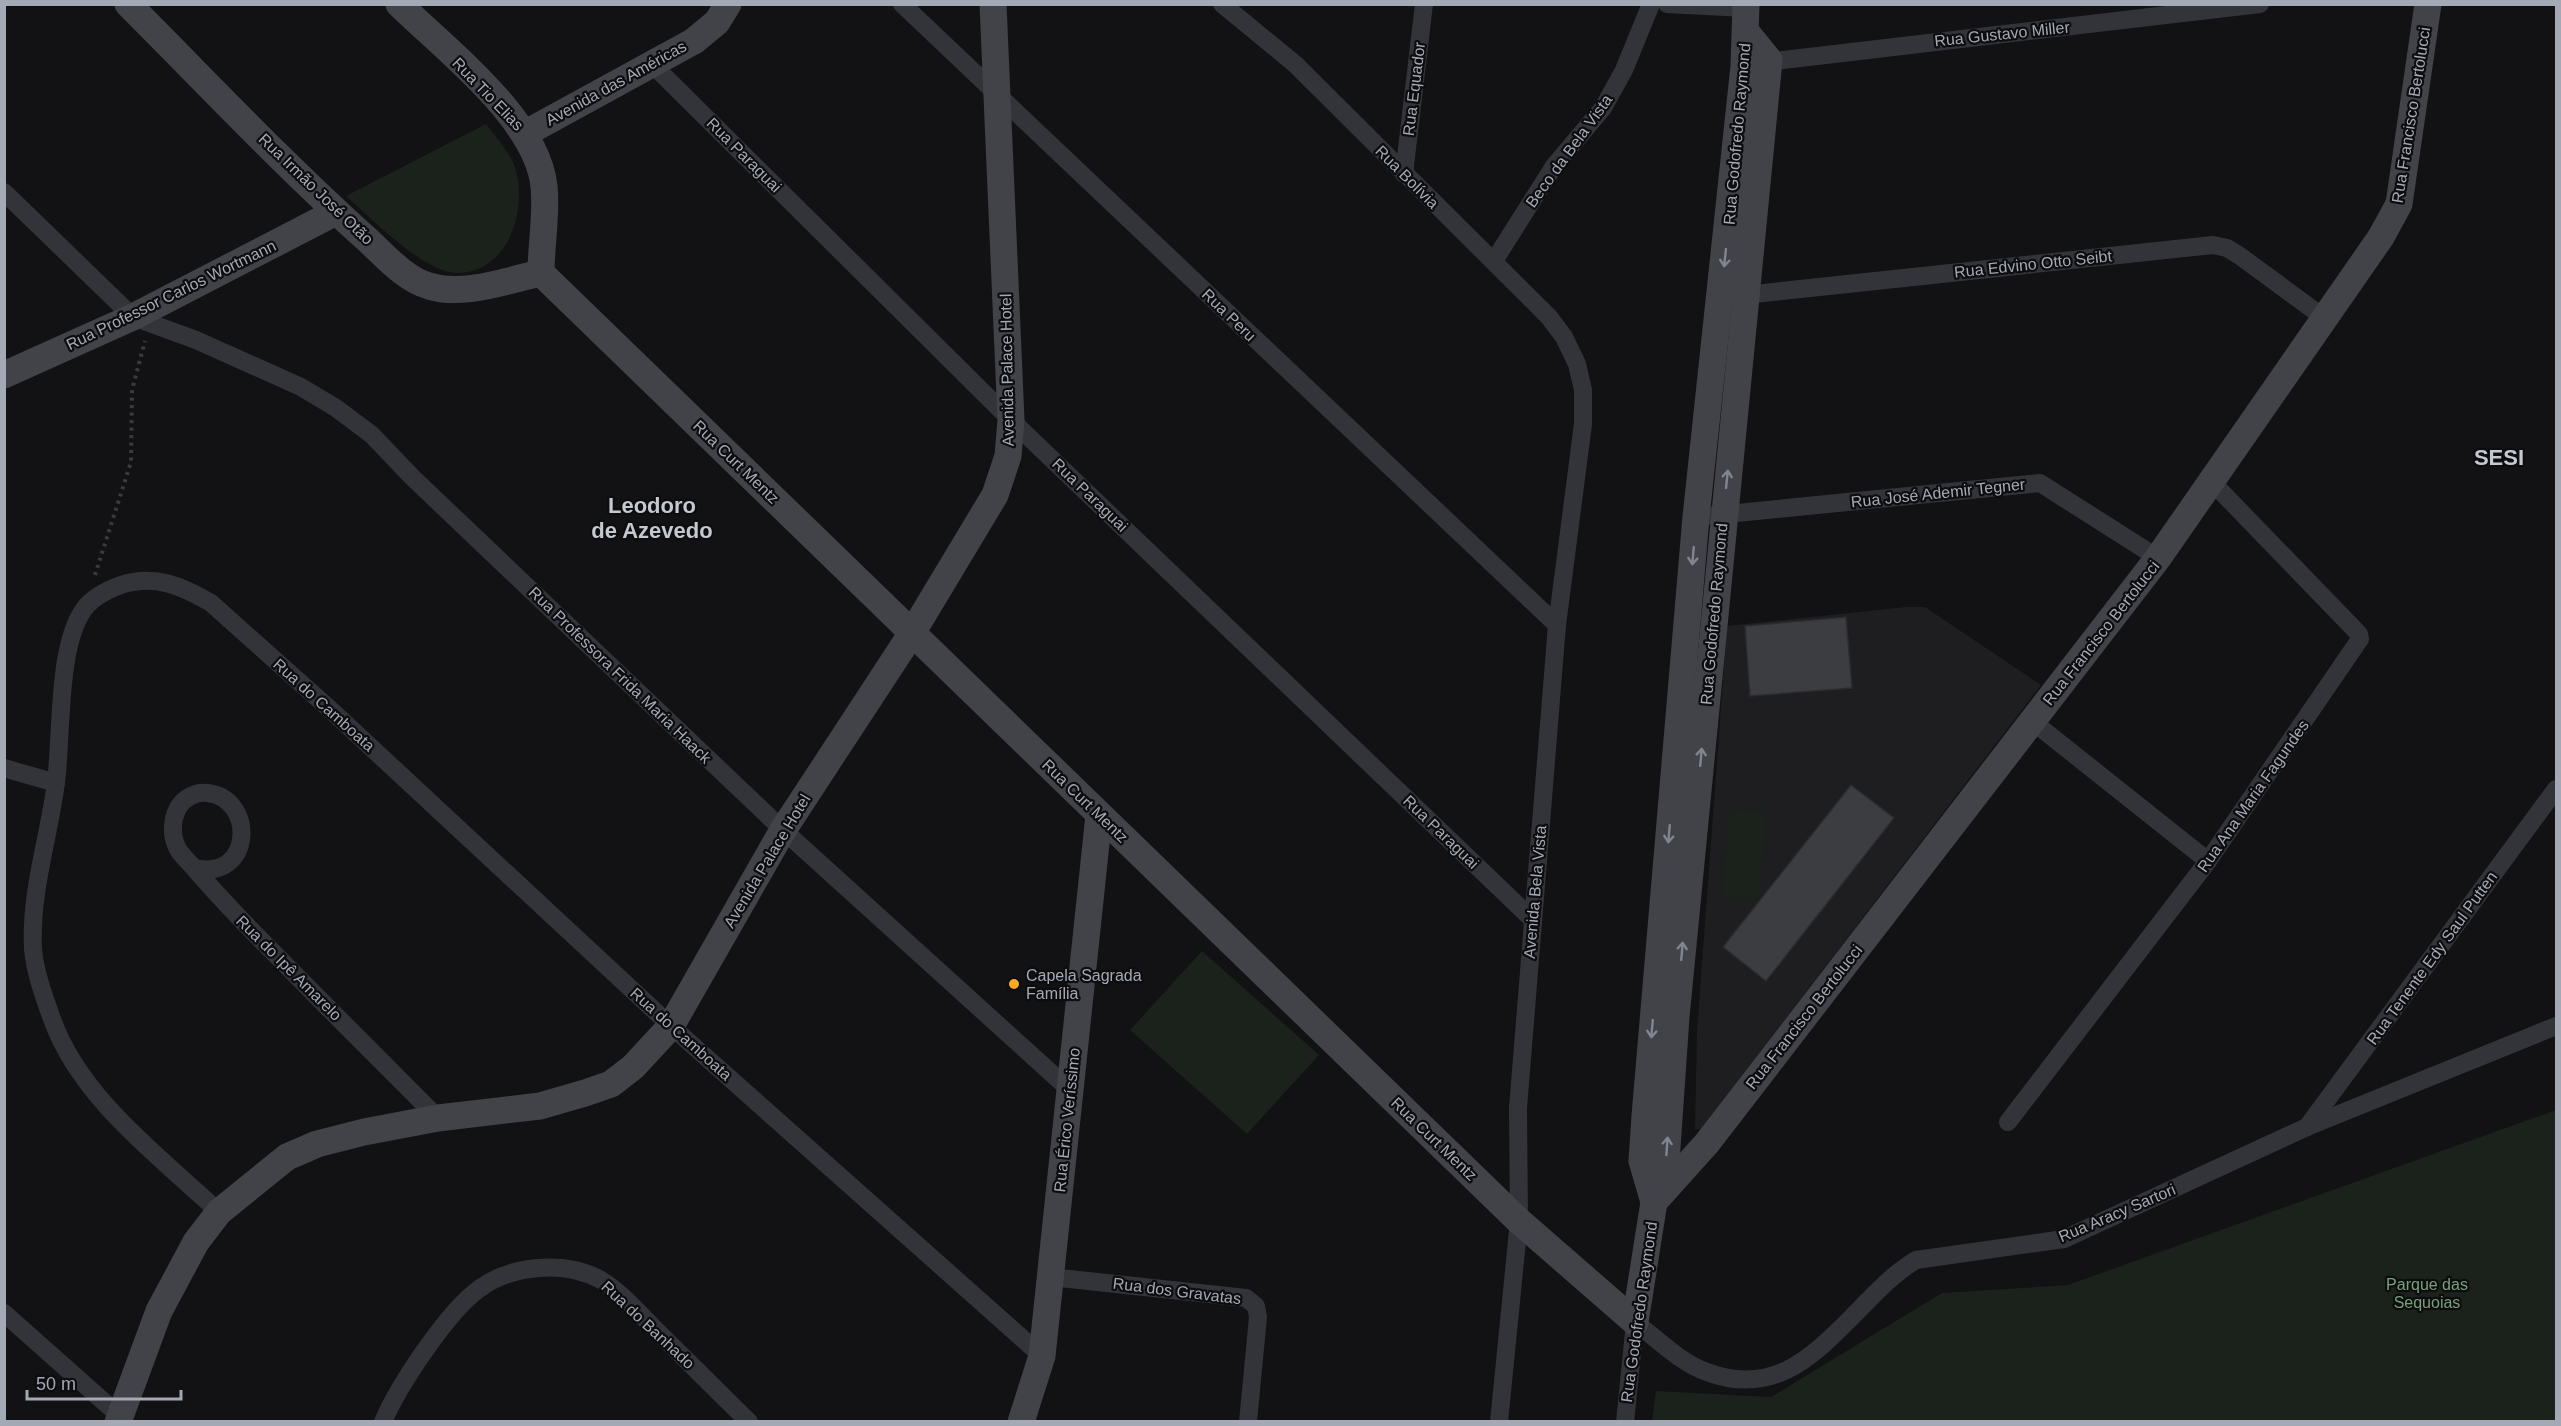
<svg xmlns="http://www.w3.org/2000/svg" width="2561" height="1426" viewBox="0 0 2561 1426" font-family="Helvetica,sans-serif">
<rect width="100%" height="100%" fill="#121214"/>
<path fill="#1e1e21" d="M1906 607H1925L2041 685 1701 1129H1695L1697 1032 1727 626Z"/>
<g fill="#1a221b">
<path d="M486 124C496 137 512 155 516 170 527 212 508 273 457 273 424 273 370 217 346 196Z"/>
<path d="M1729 810 1767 813 1759 899 1722 897Z"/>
<path d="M1202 951 1319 1055 1247 1134 1130 1030Z"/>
<path d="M2556 1110V1421H1652L1656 1391 1771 1397 1942 1293 2068 1285Z"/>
</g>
<g fill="#3c3d41" stroke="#2c2c30" stroke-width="1.5">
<path d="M1846 617 1852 688 1750 696 1745 626Z"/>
<path d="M1851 785 1894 818 1766 981 1723 947Z"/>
</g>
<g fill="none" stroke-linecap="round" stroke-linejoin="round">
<path stroke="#393b40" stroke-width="4" stroke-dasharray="3 4.5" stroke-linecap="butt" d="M95 575 131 462 132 390 145 341"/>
<g stroke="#333439" stroke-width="18">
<path d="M902 4 1557 625"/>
<path d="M1222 4 1295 64 1549 317 1564 337 1577 364 1583 390V424L1557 625 1518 1108 1519 1221 1499 1422"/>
<path d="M1667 4 1745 8"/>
<path d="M1758 63 2260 4"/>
<path d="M653 65 1011 420 1533 920"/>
<path d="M1404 174 1424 4"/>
<path d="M4 192 133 317 196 340 301 387 336 408 372 435 412 477 783 830 1070 1090"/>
<path d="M1494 261 1554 166 1603 108 1624 70 1651 4"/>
<path d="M1735 296 2213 245 2227 248 2240 256 2323 317"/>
<path d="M1696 517 2040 483 2158 558"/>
<path d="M2032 721 2208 861"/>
<path d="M4 768 56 783"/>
<path d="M195 868C253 881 256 799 208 793 196 791 184 798 178 808 171 821 171 838 179 851 185 859 194 867 200 875 223 901 247 926 272 951 327 1007 383 1063 438 1118"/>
<path d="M2008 1122 2208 861 2360 639 2359 634 2211 481"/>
<path d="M2307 1127 2556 789"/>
<path d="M219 1212C159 1156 80 1098 52 1019 44 997 35 972 33 949 30 892 49 838 56 782 62 736 57 646 84 609 93 597 107 590 121 585 155 574 182 586 211 603L333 712 671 1026 1042 1356"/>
<path d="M1051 1277 1246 1298 1256 1306 1258 1317 1248 1422"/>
<path d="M4 1313 121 1417"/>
<path d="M1635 1322C1657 1339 1681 1363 1707 1372 1771 1396 1809 1360 1851 1318 1872 1297 1891 1275 1916 1260L2064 1239 2307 1127 2556 1026"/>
<path d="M383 1422C398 1386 448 1311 479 1289 511 1265 565 1260 601 1280 620 1291 636 1310 652 1326 684 1358 717 1390 749 1422"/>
<path d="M1625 1422 1635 1322"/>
</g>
<g stroke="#414349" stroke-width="27">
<path d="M128 4C205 81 280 161 361 234 381 251 403 279 429 286 464 297 507 280 541 273"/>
<path d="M399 4C446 50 537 119 544 186 547 215 541 244 541 273"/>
<path d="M526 133 694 41 717 22 728 4"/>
<path d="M541 273 1519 1221 1635 1322"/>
<path d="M4 375 133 317 336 212"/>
<path d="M1654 1202 1707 1143 2158 558 2381 237 2399 204 2428 4"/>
<path d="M1654 1202 1642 1161 1645 1116 1696 517 1744 66 1746 4"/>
<path d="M1635 1322 1654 1202 1666 1162 1676 1017 1769 60 1747 33"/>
<path d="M118 1422 159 1311 196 1242 219 1212 287 1157 317 1144 364 1132 438 1118 540 1106 585 1093 611 1084 633 1067 671 1026 783 830 912 633 995 495 1008 456 1011 420 993 4"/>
<path d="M1021 1422 1042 1356 1099 815"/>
</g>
</g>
<defs><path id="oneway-shaft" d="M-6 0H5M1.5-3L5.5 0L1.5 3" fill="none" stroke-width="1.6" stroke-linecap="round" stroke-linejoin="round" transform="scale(1.5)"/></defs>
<g stroke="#81858f">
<use href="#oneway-shaft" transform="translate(1725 258) rotate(96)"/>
<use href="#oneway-shaft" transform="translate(1727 479) rotate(-84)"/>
<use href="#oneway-shaft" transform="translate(1693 556) rotate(95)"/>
<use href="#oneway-shaft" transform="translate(1701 757) rotate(-85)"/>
<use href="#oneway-shaft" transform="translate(1669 834) rotate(95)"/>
<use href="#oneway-shaft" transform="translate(1682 951) rotate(-85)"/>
<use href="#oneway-shaft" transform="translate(1652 1029) rotate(95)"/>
<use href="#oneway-shaft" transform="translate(1667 1146) rotate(-86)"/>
</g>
<circle fill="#fcaa22" stroke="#0d0d0f" stroke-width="2" cx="1014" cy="984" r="6"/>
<g text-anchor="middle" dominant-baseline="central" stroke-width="4.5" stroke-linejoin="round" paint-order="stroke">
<g font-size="16" fill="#a3a9b5" stroke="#0d0d0f">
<text transform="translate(2002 34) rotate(-6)">Rua Gustavo Miller</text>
<text transform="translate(616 83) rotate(-29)">Avenida das Américas</text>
<text transform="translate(1414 89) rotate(-83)">Rua Equador</text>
<text transform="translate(488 94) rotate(46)">Rua Tio Elias</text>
<text transform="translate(2411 115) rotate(-81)">Rua Francisco Bertolucci</text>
<text transform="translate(1737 134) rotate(-85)">Rua Godofredo Raymond</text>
<text transform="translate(1569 151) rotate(-54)">Beco da Bela Vista</text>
<text transform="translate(744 155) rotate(45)">Rua Paraguai</text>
<text transform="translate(1407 177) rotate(45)">Rua Bolívia</text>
<text transform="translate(316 189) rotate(44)">Rua Irmão José Otão</text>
<text transform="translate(2033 264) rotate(-6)">Rua Edvino Otto Seibt</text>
<text transform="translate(171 295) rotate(-26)">Rua Professor Carlos Wortmann</text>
<text transform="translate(1229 315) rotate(44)">Rua Peru</text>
<text transform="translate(1007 370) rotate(-91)">Avenida Palace Hotel</text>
<text transform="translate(736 462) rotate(44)">Rua Curt Mentz</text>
<text transform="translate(1938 493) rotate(-6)">Rua José Ademir Tegner</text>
<text transform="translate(1090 495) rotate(44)">Rua Paraguai</text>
<text transform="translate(1714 614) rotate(-85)">Rua Godofredo Raymond</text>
<text transform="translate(2101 633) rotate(-52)">Rua Francisco Bertolucci</text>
<text transform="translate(620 675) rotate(44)">Rua Professora Frida Maria Haack</text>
<text transform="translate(324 705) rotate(42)">Rua do Camboata</text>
<text transform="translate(2253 796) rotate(-55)">Rua Ana Maria Fagundes</text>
<text transform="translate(1085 801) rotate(44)">Rua Curt Mentz</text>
<text transform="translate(1441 832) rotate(44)">Rua Paraguai</text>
<text transform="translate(767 861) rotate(-59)">Avenida Palace Hotel</text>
<text transform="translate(1535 892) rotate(-85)">Avenida Bela Vista</text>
<text transform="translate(2432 958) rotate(-54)">Rua Tenente Edy Saul Putten</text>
<text transform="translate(289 968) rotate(45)">Rua do Ipê Amarelo</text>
<text transform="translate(1804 1017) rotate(-52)">Rua Francisco Bertolucci</text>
<text transform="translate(681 1034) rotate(42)">Rua do Camboata</text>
<text transform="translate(1067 1120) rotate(-84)">Rua Érico Veríssimo</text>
<text transform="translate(1434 1139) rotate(44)">Rua Curt Mentz</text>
<text transform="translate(2117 1213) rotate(-23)">Rua Aracy Sartori</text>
<text transform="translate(1177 1291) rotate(7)">Rua dos Gravatas</text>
<text transform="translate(1639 1312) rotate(-82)">Rua Godofredo Raymond</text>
<text transform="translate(648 1325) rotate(43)">Rua do Banhado</text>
</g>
<g font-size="16" fill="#a3a9b5" stroke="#0d0d0f" text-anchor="start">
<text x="1026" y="975">Capela Sagrada<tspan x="1026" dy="18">Família</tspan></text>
</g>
<g font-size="16" fill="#78a179" stroke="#0d0d0f">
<text x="2427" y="1284">Parque das<tspan x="2427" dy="18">Sequoias</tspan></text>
</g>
<g font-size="22" font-weight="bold" fill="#c4c8d1" stroke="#0d0d0f">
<text x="2499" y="457">SESI</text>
<text x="652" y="505">Leodoro<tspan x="652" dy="25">de Azevedo</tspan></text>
</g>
</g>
<rect width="2561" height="1426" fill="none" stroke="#a3a9b5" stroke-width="12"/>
<path d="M27 1390v9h154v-9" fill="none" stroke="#a3a9b5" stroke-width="3"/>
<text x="36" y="1390" font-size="18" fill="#a3a9b5" stroke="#0d0d0f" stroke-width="4.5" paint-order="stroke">50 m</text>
</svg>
